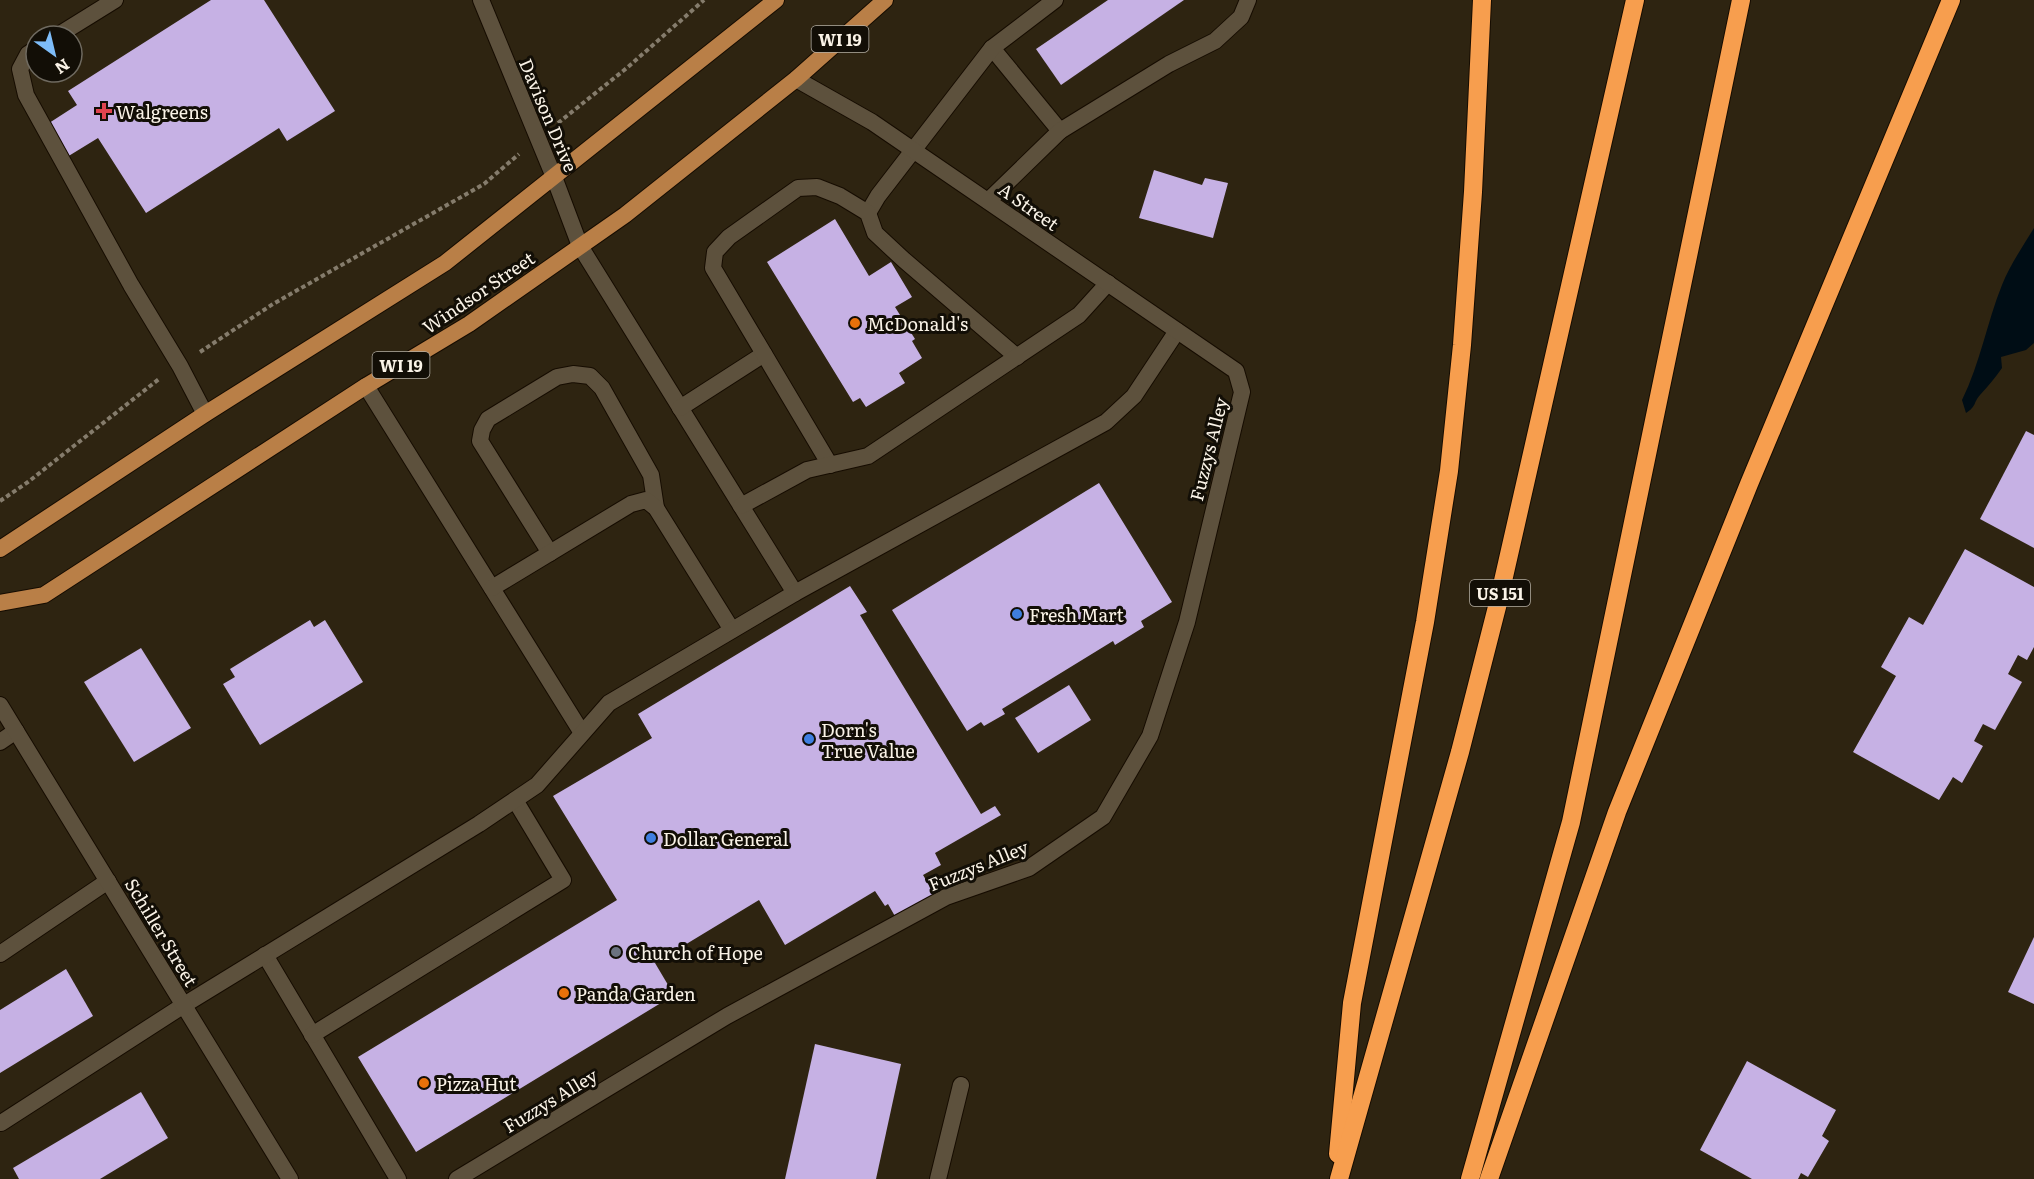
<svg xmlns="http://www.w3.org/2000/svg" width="2034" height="1179" viewBox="0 0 2034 1179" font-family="Literata,serif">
<rect width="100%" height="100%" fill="#2e2411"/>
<path fill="#000d15" d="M2034 228V343L2026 350 2001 357 2002 368C1995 378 1988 386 1980 395 1973 403 1977 406 1966 413L1962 400C1980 364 1987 322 2002 285 2010 265 2023 246 2034 228Z"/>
<g fill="#c6b1e4">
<path d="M211 0H264L335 111 287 141 279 128 146 213 98 138 67 157 46 125 77 105 68 91Z"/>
<path d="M1108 0H1184L1061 85 1036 49Z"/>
<path d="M1154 170 1202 185 1205 178 1228 183 1213 238 1139 218Z"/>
<path d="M835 219 869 276 891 262 912 297 895 307 915 339 912 341 922 358 899 373 905 383 866 407 860 398 853 402 767 262Z"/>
<path d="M2026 431 2034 435V548L1980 519Z"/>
<path d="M1099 483 1172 602 1141 621 1144 627 1115 645 1113 641 1002 709 1005 714 984 726 981 722 967 731 892 610Z"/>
<path d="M1965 549 2034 587V647L2027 660 2018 655 2008 674 2022 682 1995 730 1983 724 1974 741 1983 746 1962 783 1953 777 1939 800 1853 752 1896 676 1881 667 1909 617 1923 625Z"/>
<path d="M850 586 867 612 860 615 981 814 995 806 1001 815 935 853 941 865 923 875 935 895 896 918 888 904 885 906 875 891 785 945 759 900 655 963 674 995 416 1152 358 1057 617 900 553 796 652 738 638 714Z"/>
<path d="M310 620 314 627 325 620 363 682 260 745 223 684 235 677 230 669Z"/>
<path d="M141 648 191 728 134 762 84 682Z"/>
<path d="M1069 685 1091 720 1038 753 1015 718Z"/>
<path d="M2034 937V1004L2008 992Z"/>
<path d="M66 969 93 1016 0 1073V1010Z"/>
<path d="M815 1044 901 1064 876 1179H785Z"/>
<path d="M1747 1061 1836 1110 1822 1136 1829 1141 1808 1177 1801 1173 1798 1179H1752L1700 1150Z"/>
<path d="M141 1092 168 1138 100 1179H19L13 1168Z"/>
</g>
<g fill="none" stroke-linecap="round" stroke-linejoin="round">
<g stroke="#160c00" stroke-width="18">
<g id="service">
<path d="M57 36 115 0"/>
<path d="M992 48 1060 131"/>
<path d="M36 49 28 54 20 69 26 95 131 285 180 366 205 414"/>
<path d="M988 201 1060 131 1169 64 1215 41 1241 17 1248 0"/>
<path d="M868 213 878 196 992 48 1055 0"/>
<path d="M580 246 795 593"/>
<path d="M366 386 582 733"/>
<path d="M680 408 764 354"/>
<path d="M830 465 713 268 715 252 729 237 798 188 817 187 840 196 868 213 875 233 904 260 1017 357"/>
<path d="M741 506 807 470 868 456 1079 315 1108 283"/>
<path d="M550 553 480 441 482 430 488 419 557 377 573 374 590 376 602 388 651 475 656 508"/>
<path d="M492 588 631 504 646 500 656 508 732 630"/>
<path d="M0 742 16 731"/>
<path d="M0 954 108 881"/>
<path d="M265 955 398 1179"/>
<path d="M312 1035 563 880 515 800"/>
<path d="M1 1123 184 1005 479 824 537 785 609 703 795 593 1106 422 1134 396 1177 331"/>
<path d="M938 1179 961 1085"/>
</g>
</g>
<g stroke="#160c00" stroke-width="18">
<g id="minor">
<path d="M481 0 554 177 580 246"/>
<path d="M0 705 290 1179"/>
<path d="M457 1179 727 1016 946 897 1029 868 1103 817 1150 736 1187 622 1242 392 1236 371 872 122 796 79"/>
</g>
</g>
<g stroke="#160c00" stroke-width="18">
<g id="primary">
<path d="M0 549 205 414 445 263 776 0"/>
<path d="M0 603 44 595 366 386 469 324 625 215 796 79 885 0"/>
</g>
</g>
<g stroke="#160c00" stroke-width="20">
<g id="motorway">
<path d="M1338 1154 1352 1003 1425 622 1449 471 1462 345 1473 192 1482 0"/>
<path d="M1339 1179 1460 752 1498 603 1635 0"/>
<path d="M1470 1179 1571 822 1741 0"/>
<path d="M1489 1179 1617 812 1749 484 1951 0"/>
</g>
</g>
<g stroke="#857c6c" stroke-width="4" stroke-dasharray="4.5 3" stroke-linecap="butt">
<path d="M558 123 628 67 704 0"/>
<path d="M200 352 273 304 484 184 519 154"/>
<path d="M0 501 28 482 159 379"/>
</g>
<use href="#service" stroke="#5d513d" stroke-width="16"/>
<use href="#minor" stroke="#5d513d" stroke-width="16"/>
<use href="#primary" stroke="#b97f47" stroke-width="16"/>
<use href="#motorway" stroke="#f79e4e" stroke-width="18"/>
</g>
<path fill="#e0444e" stroke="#120e06" stroke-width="2" d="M101 102h6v6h6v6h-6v6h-6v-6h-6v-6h6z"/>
<g fill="#e8710a" stroke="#120e06" stroke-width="2">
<circle cx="855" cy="323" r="6"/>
<circle cx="564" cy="993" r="6"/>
<circle cx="424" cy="1083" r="6"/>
</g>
<g fill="#3f7fe0" stroke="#120e06" stroke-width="2">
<circle cx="1017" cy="614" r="6"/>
<circle cx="809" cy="739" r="6"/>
<circle cx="651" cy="838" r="6"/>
</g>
<circle fill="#6b7280" stroke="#120e06" stroke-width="2" cx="616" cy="952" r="6"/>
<g text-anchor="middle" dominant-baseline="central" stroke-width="6" stroke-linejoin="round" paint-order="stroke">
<g fill="#120e06" stroke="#b4aea4" stroke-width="1.5">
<rect x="811.5" y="26" width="57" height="26" rx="4.5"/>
<rect x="372.5" y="352" width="57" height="26" rx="4.5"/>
<rect x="1470" y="580" width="60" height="26" rx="4.5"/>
</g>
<g font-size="16" font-weight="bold" fill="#faf3e7">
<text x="840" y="39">WI 19</text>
<text x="401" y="365">WI 19</text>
<text x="1500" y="593">US 151</text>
</g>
<g font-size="18" fill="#faf3e7" stroke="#120e06" text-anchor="start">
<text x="116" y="111">Walgreens</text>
<text x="867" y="323">McDonald's</text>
<text x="1029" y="614">Fresh Mart</text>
<text x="821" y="729">Dorn's<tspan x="821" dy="21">True Value</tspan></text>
<text x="663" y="838">Dollar General</text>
<text x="628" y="952">Church of Hope</text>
<text x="576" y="993">Panda Garden</text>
<text x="436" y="1083">Pizza Hut</text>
</g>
<g font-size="18" fill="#faf3e7" stroke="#120e06">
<text transform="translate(549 115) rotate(67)">Davison Drive</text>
<text transform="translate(1029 206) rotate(35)">A Street</text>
<text transform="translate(478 292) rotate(-34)">Windsor Street</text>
<text transform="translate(1208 449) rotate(-76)">Fuzzys Alley</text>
<text transform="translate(978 865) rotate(-22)">Fuzzys Alley</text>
<text transform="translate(162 932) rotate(59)">Schiller Street</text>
<text transform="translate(550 1100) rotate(-31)">Fuzzys Alley</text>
</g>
</g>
<g transform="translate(54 54) rotate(146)"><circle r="28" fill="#120e06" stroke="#6f6a60" stroke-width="1.5"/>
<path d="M0-4.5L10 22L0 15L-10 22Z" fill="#7ebdf9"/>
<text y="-9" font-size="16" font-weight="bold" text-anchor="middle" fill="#faf3e7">N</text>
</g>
</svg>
